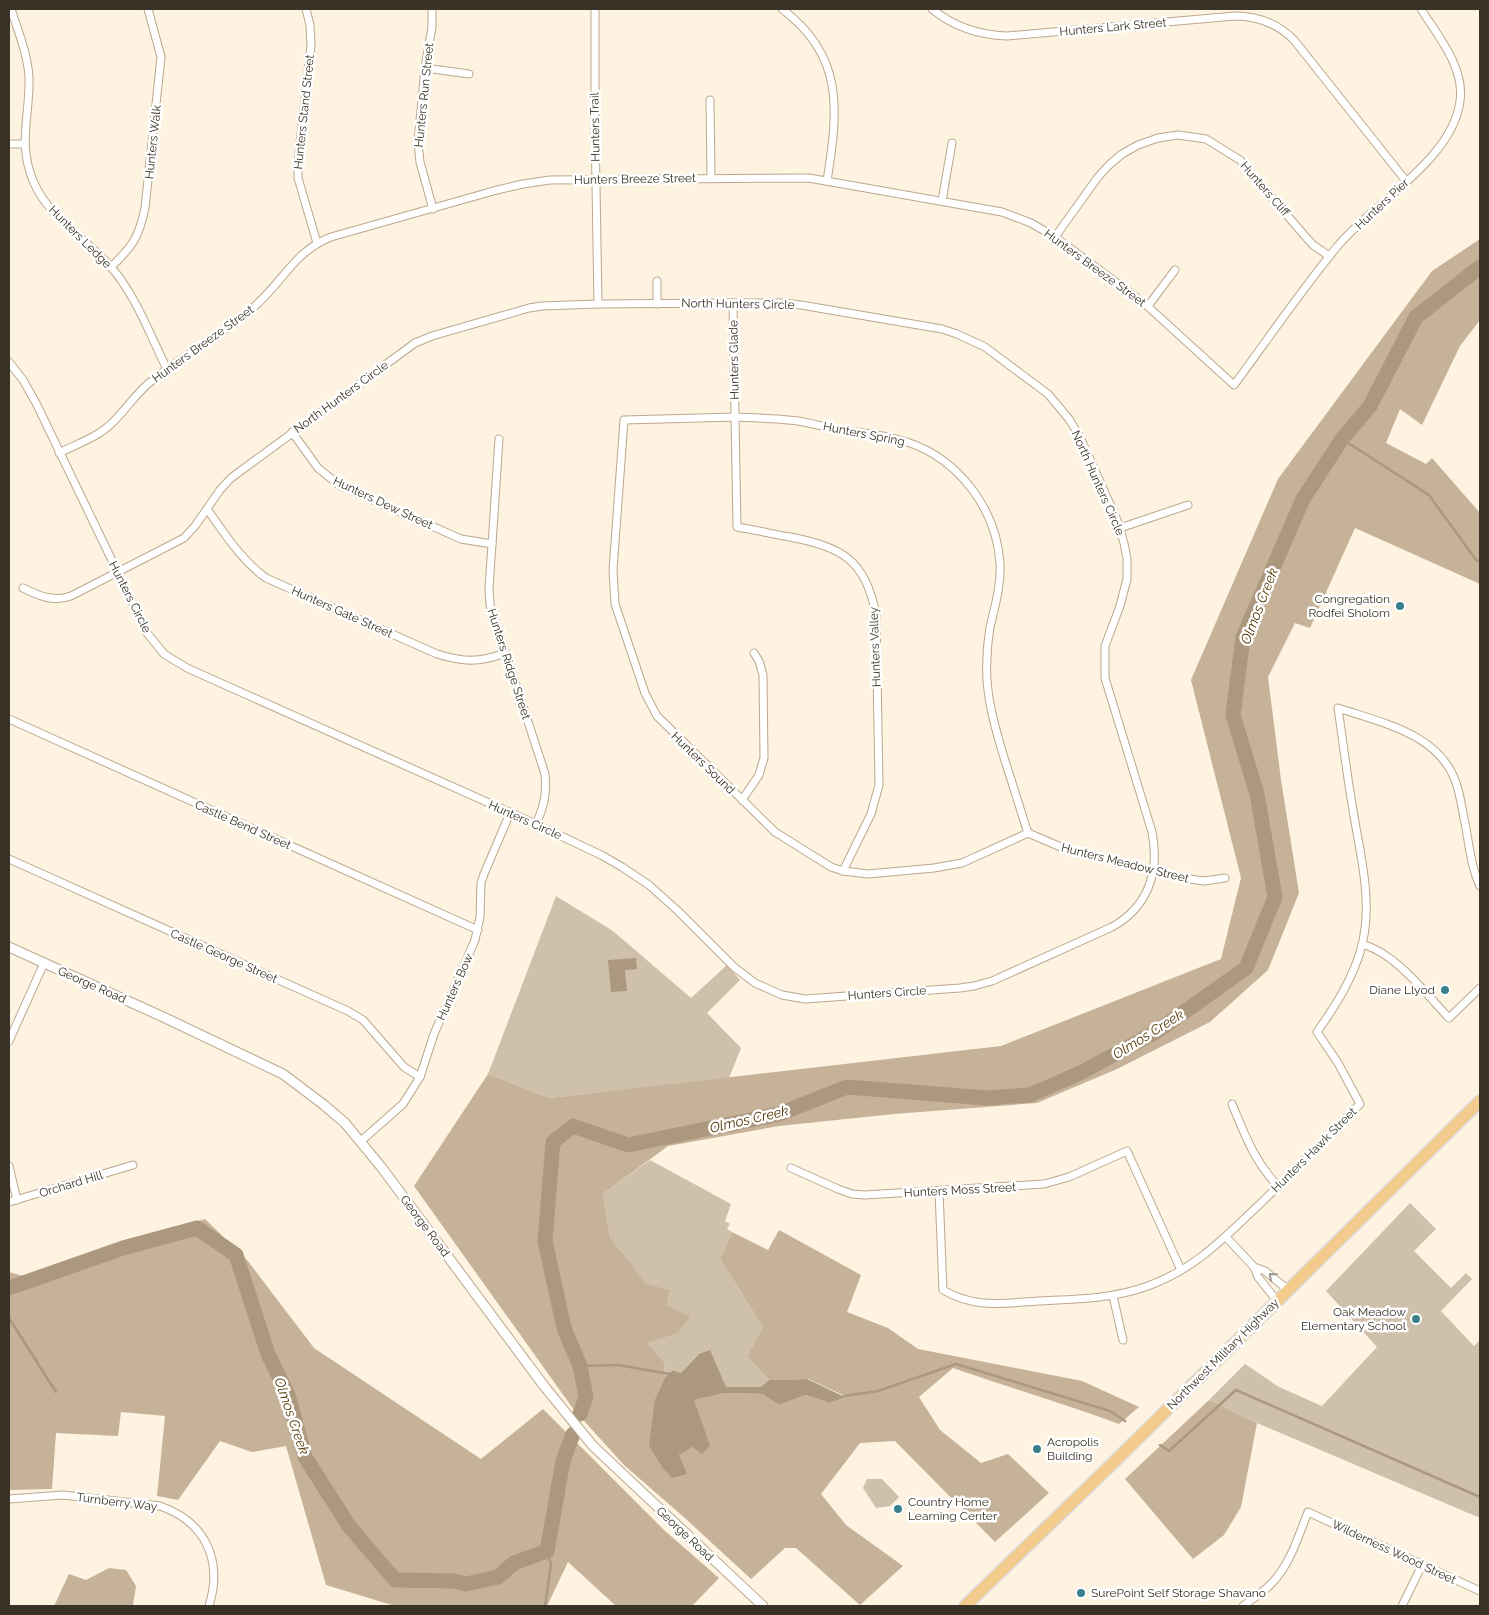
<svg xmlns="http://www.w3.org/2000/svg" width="1489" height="1615" viewBox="0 0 1489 1615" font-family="Raleway,sans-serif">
<rect width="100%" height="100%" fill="#fef2e1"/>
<g fill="#cfc0ac">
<path d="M556 896 613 931 691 998 727 965 740 980 707 1013 741 1048 729 1078 550 1098 488 1074Z"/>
<path d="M650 1160 731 1204 725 1221 730 1224 727 1229 732 1232 720 1259 763 1327 747 1356 769 1380 762 1387H726L719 1375 699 1354 681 1373 673 1370 665 1377 664 1362 646 1343 677 1334 667 1305 670 1290 646 1285 610 1237 603 1194Z"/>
<path d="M1410 1203 1436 1229 1414 1251 1451 1288 1466 1273 1472 1279 1441 1311 1474 1346 1480 1340V1518L1257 1423 1209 1400 1245 1364 1279 1387 1322 1406 1377 1347 1326 1291Z"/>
<path d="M867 1479H882L899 1497 890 1506 876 1508 863 1488Z"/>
</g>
<g fill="#c6b298">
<path d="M1480 239V320L1460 346 1422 425 1400 409 1386 443 1426 464 1432 458 1480 513V584L1355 528 1310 628 1295 623 1268 677 1281 780 1299 893 1268 970 1210 1022 1117 1069 1037 1103 894 1114 779 1126 668 1146 603 1194 610 1237 646 1284 670 1290 667 1305 690 1317 677 1334 647 1343 664 1362 665 1377 655 1399 679 1455 693 1447 694 1400 725 1393 764 1394 779 1405 806 1395 829 1403 845 1396 808 1379 769 1380 747 1356 763 1327 720 1259 732 1232 768 1250 779 1230 861 1275 847 1312 888 1328 918 1349 1082 1381 1139 1407 1119 1424C1064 1404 1008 1387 953 1368L919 1397 940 1430 981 1463 1008 1454 1049 1493 995 1542 895 1441 860 1443 821 1494 846 1525 903 1566 860 1605 796 1548H785L751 1579 686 1519 625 1466 574 1410 414 1186 488 1074 550 1098 1001 1046 1221 959 1241 878 1191 680 1278 479 1432 271Z"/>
<path d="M205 1219 247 1260 314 1348 481 1459 543 1409 665 1531 719 1578 692 1606H616L568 1562 547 1606H395L326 1585 286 1446 252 1452 220 1441 178 1500 157 1496 165 1416 121 1412 118 1436 56 1433 52 1489 9 1490V1272L23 1276Z"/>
<path d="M1209 1400 1257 1423 1241 1507 1224 1535 1193 1559 1125 1479Z"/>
<path d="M109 1568 126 1570 136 1586 133 1605 54 1606 69 1574 86 1580Z"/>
</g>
<g fill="#ac987f">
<path d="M636 958 637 969 625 970 627 991 611 992 608 960Z"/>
<path d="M710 1350 726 1387H761L769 1380 807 1379 845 1397 829 1403 806 1395 779 1405 763 1394 725 1393 694 1400 710 1446 702 1454 693 1447 679 1455 687 1474 672 1478 662 1467 649 1446 655 1399 665 1377 673 1370 681 1373 699 1354Z"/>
</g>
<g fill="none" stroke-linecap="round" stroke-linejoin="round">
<g stroke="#ac987f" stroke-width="2.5">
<path d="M1342 439 1429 495 1476 560 1480 562"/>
<path d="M9 1318 56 1392"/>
<path d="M580 1366 618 1365 670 1374"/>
<path d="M844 1396 878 1391 956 1364 1110 1411 1125 1421"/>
<path d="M1160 1445 1169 1451 1236 1390 1480 1497"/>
<path d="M545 1606 551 1564 547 1551"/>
</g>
<g stroke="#ac987f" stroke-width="15">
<path d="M9 1288 123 1248 197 1228 236 1255 268 1354 288 1395 305 1457 349 1526 395 1580 454 1581 466 1584 498 1577 514 1563 547 1551 563 1461 573 1434"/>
<path d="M580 1414 586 1397 580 1366 564 1328 545 1241 553 1142 573 1126 628 1145 779 1114 847 1087 987 1098 1030 1095 1080 1073 1156 1032 1246 968 1275 897 1257 794 1233 715 1243 637 1303 499 1342 439 1370 406 1416 317 1480 267"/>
</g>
<g stroke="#bba88e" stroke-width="9">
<g id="minor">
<path d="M11 9C18 31 28 55 29 78 30 117 17 144 34 183 50 219 86 238 111 267 136 296 150 335 167 369"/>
<path d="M306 9 310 25 311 46 298 161V178L317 243"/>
<path d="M432 9V27L425 68 418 142 420 162 433 209"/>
<path d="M595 9V126L598 304"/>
<path d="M782 9C845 56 838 111 827 181"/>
<path d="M932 9C954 27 979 35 1007 36L1235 16C1258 16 1278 24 1294 40L1406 181"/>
<path d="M425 68 469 74"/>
<path d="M710 100 711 178"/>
<path d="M9 144H24"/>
<path d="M942 201 952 143"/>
<path d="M1055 237 1098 177 1109 165 1122 154 1138 145 1158 138 1178 135 1206 139 1240 160 1304 235 1313 245 1329 256"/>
<path d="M111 267C133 246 139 237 145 208L161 57 148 9"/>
<path d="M733 303 737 527C755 530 773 534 790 537 842 547 866 560 876 615L879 785 871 814 843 871"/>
<path d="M657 304V281"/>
<path d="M1148 306 1175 270"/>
<path d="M9 362 23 380 36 403 147 633 164 654 187 668 536 824 603 856 622 867 649 885 678 911 734 967 755 983 782 995 805 999 960 988 974 986 992 981 1112 927C1148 907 1160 872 1152 832L1105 678V646L1120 606 1127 579V559L1124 543 1117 520 1080 437 1069 419 1048 394 985 347 957 334 942 329 801 305 784 303H733L598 304 542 306 529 308 432 336 415 343 231 478 220 490 195 526 184 538 71 596C53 602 39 596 23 588"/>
<path d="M736 417C753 418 771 418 788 420 806 421 823 427 840 430 863 433 885 435 907 442 959 459 997 510 1000 564 1001 586 995 606 990 627 987 645 986 662 987 680 989 708 997 734 1005 761 1013 785 1020 809 1028 833L962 863 934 868 868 874 843 871 831 867 775 832 657 716 645 693 615 604 613 570 624 420Z"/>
<path d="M292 432 318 468 339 485 461 539 492 544"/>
<path d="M499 439 489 589 490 605 545 774C547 793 544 807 536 824"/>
<path d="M59 453C77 444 98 437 112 423 127 409 137 391 154 379 187 353 226 333 256 305 284 280 295 251 331 237L497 190 523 184 550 180 809 178 1002 212 1031 223 1055 237 1144 303 1234 385C1268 339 1300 292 1336 248 1371 204 1453 160 1460 101 1465 67 1437 35 1421 9"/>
<path d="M207 509C225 534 241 560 266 578L437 654C463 662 479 663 505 653"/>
<path d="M1120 528 1188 505"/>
<path d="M9 719 478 930"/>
<path d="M742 800 759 775 764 758 763 675 759 661 754 653"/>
<path d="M1028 833 1063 848 1182 878 1204 881 1225 878"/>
<path d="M9 859 348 1011 363 1020 404 1067 420 1077"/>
<path d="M1362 944C1397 954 1424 992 1449 1018L1480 988"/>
<path d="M9 1041 44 963"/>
<path d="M1232 1104C1245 1135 1254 1161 1278 1186"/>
<path d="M361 1141 403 1104 420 1077 434 1034 475 940 480 917 481 883 484 874 510 813"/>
<path d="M9 1166 17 1200"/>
<path d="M791 1168 838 1189 852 1194 865 1195 1044 1184 1069 1177 1127 1151 1181 1270"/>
<path d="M939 1191 943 1290C975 1309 1004 1303 1039 1301 1077 1299 1112 1299 1148 1286 1197 1268 1226 1236 1263 1201 1296 1169 1328 1136 1360 1104L1338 1063 1317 1032C1336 1005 1354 977 1362 945 1373 900 1360 854 1353 810 1347 776 1343 742 1338 708 1382 723 1442 734 1457 786 1461 798 1462 811 1465 823 1469 844 1471 867 1480 886"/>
<path d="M9 1202 133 1165"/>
<path d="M1226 1237 1254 1267 1258 1277 1277 1301"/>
<path d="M1254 1267 1265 1271 1288 1290"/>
<path d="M1113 1296 1123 1340"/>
<path d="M9 1499 63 1495 160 1506C206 1522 223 1561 209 1606"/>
<path d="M1243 1606C1252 1599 1262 1593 1271 1584 1290 1565 1298 1537 1308 1512L1480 1591"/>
<path d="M1402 1606 1422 1565"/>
</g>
</g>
<g stroke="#bba88e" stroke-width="11">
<path id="tertiary" d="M9 947 161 1016 283 1074 324 1105 345 1123 382 1168 544 1386 593 1446 763 1606"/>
</g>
<g stroke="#dbdad8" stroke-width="14">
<path id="primary" d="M965 1606 1111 1465 1480 1101"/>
</g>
<use href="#minor" stroke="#fff" stroke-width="7"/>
<use href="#tertiary" stroke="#fff" stroke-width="9"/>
<use href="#primary" stroke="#f3cb8c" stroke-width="11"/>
</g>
<defs><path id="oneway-chevron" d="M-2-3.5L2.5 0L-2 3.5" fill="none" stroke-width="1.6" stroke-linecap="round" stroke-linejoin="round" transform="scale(1.25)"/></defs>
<use stroke="#9c9893" href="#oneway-chevron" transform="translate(1272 1276) rotate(-140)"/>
<g fill="#397f8c" stroke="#fff" stroke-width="2">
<circle cx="1400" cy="606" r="5"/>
<circle cx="1445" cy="990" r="5"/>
<circle cx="1416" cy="1319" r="5"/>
<circle cx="1037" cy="1449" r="5"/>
<circle cx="898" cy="1509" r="5"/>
<circle cx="1081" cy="1593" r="5"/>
</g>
<g text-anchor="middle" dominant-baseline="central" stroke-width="5" stroke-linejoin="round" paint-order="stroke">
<g font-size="12" fill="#393227" stroke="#fff">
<text transform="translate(1113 27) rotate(-5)">Hunters Lark Street</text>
<text transform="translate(424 95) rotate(-84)">Hunters Run Street</text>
<text transform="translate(304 112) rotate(-84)">Hunters Stand Street</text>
<text transform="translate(595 127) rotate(-91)">Hunters Trail</text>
<text transform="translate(153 142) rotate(-84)">Hunters Walk</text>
<text transform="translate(635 179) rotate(-1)">Hunters Breeze Street</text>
<text transform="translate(1265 189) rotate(49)">Hunters Cliff</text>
<text transform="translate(1382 204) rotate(-43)">Hunters Pier</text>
<text transform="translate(80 237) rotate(45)">Hunters Ledge</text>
<text transform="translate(1095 268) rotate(36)">Hunters Breeze Street</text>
<text transform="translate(738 304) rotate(1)">North Hunters Circle</text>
<text transform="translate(203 344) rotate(-36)">Hunters Breeze Street</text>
<text transform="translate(734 360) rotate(-91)">Hunters Glade</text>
<text transform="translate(341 397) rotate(-36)">North Hunters Circle</text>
<text transform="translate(864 434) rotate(11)">Hunters Spring</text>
<text transform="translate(1098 483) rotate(66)">North Hunters Circle</text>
<text transform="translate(383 503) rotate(25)">Hunters Dew Street</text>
<text transform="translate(130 597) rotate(63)">Hunters Circle</text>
<text transform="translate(342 612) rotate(24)">Hunters Gate Street</text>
<text transform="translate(875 647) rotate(-92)">Hunters Valley</text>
<text transform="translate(509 664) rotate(72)">Hunters Ridge Street</text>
<text transform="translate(703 763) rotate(44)">Hunters Sound</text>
<text transform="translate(525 820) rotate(24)">Hunters Circle</text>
<text transform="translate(243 825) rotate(24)">Castle Bend Street</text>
<text transform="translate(1125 863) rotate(14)">Hunters Meadow Street</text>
<text transform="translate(224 956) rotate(24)">Castle George Street</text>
<text transform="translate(92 985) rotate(24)">George Road</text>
<text transform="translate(455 987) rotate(-66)">Hunters Bow</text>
<text transform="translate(887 993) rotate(-4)">Hunters Circle</text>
<text transform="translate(1314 1150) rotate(-45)">Hunters Hawk Street</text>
<text transform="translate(71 1184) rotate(-17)">Orchard Hill</text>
<text transform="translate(960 1190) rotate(-3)">Hunters Moss Street</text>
<text transform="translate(425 1226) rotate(53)">George Road</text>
<text transform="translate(1223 1354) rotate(-45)">Northwest Military Highway</text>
<text transform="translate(117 1502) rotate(7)">Turnberry Way</text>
<text transform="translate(685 1534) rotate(43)">George Road</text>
<text transform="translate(1394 1552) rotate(25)">Wilderness Wood Street</text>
</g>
<g font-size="12" fill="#393227" stroke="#fff" text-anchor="end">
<text x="1390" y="599">Congregation<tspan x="1390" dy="14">Rodfei Sholom</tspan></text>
<text x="1435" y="990">Diane Llyod</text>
<text x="1406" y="1312">Oak Meadow<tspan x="1406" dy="14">Elementary School</tspan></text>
<text x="1047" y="1442" text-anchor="start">Acropolis<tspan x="1047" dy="14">Building</tspan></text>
<text x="908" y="1502" text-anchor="start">Country Home<tspan x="908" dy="14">Learning Center</tspan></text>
<text x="1091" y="1593" text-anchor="start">SurePoint Self Storage Shavano</text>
</g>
<g font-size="14" font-style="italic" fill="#553806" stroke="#fff">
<text transform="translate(1259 606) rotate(-69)">Olmos Creek</text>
<text transform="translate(1148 1034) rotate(-32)">Olmos Creek</text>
<text transform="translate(749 1119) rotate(-13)">Olmos Creek</text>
<text transform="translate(292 1416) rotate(71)">Olmos Creek</text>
</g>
</g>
<rect width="1489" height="1615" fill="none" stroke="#393227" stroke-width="20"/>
</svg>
